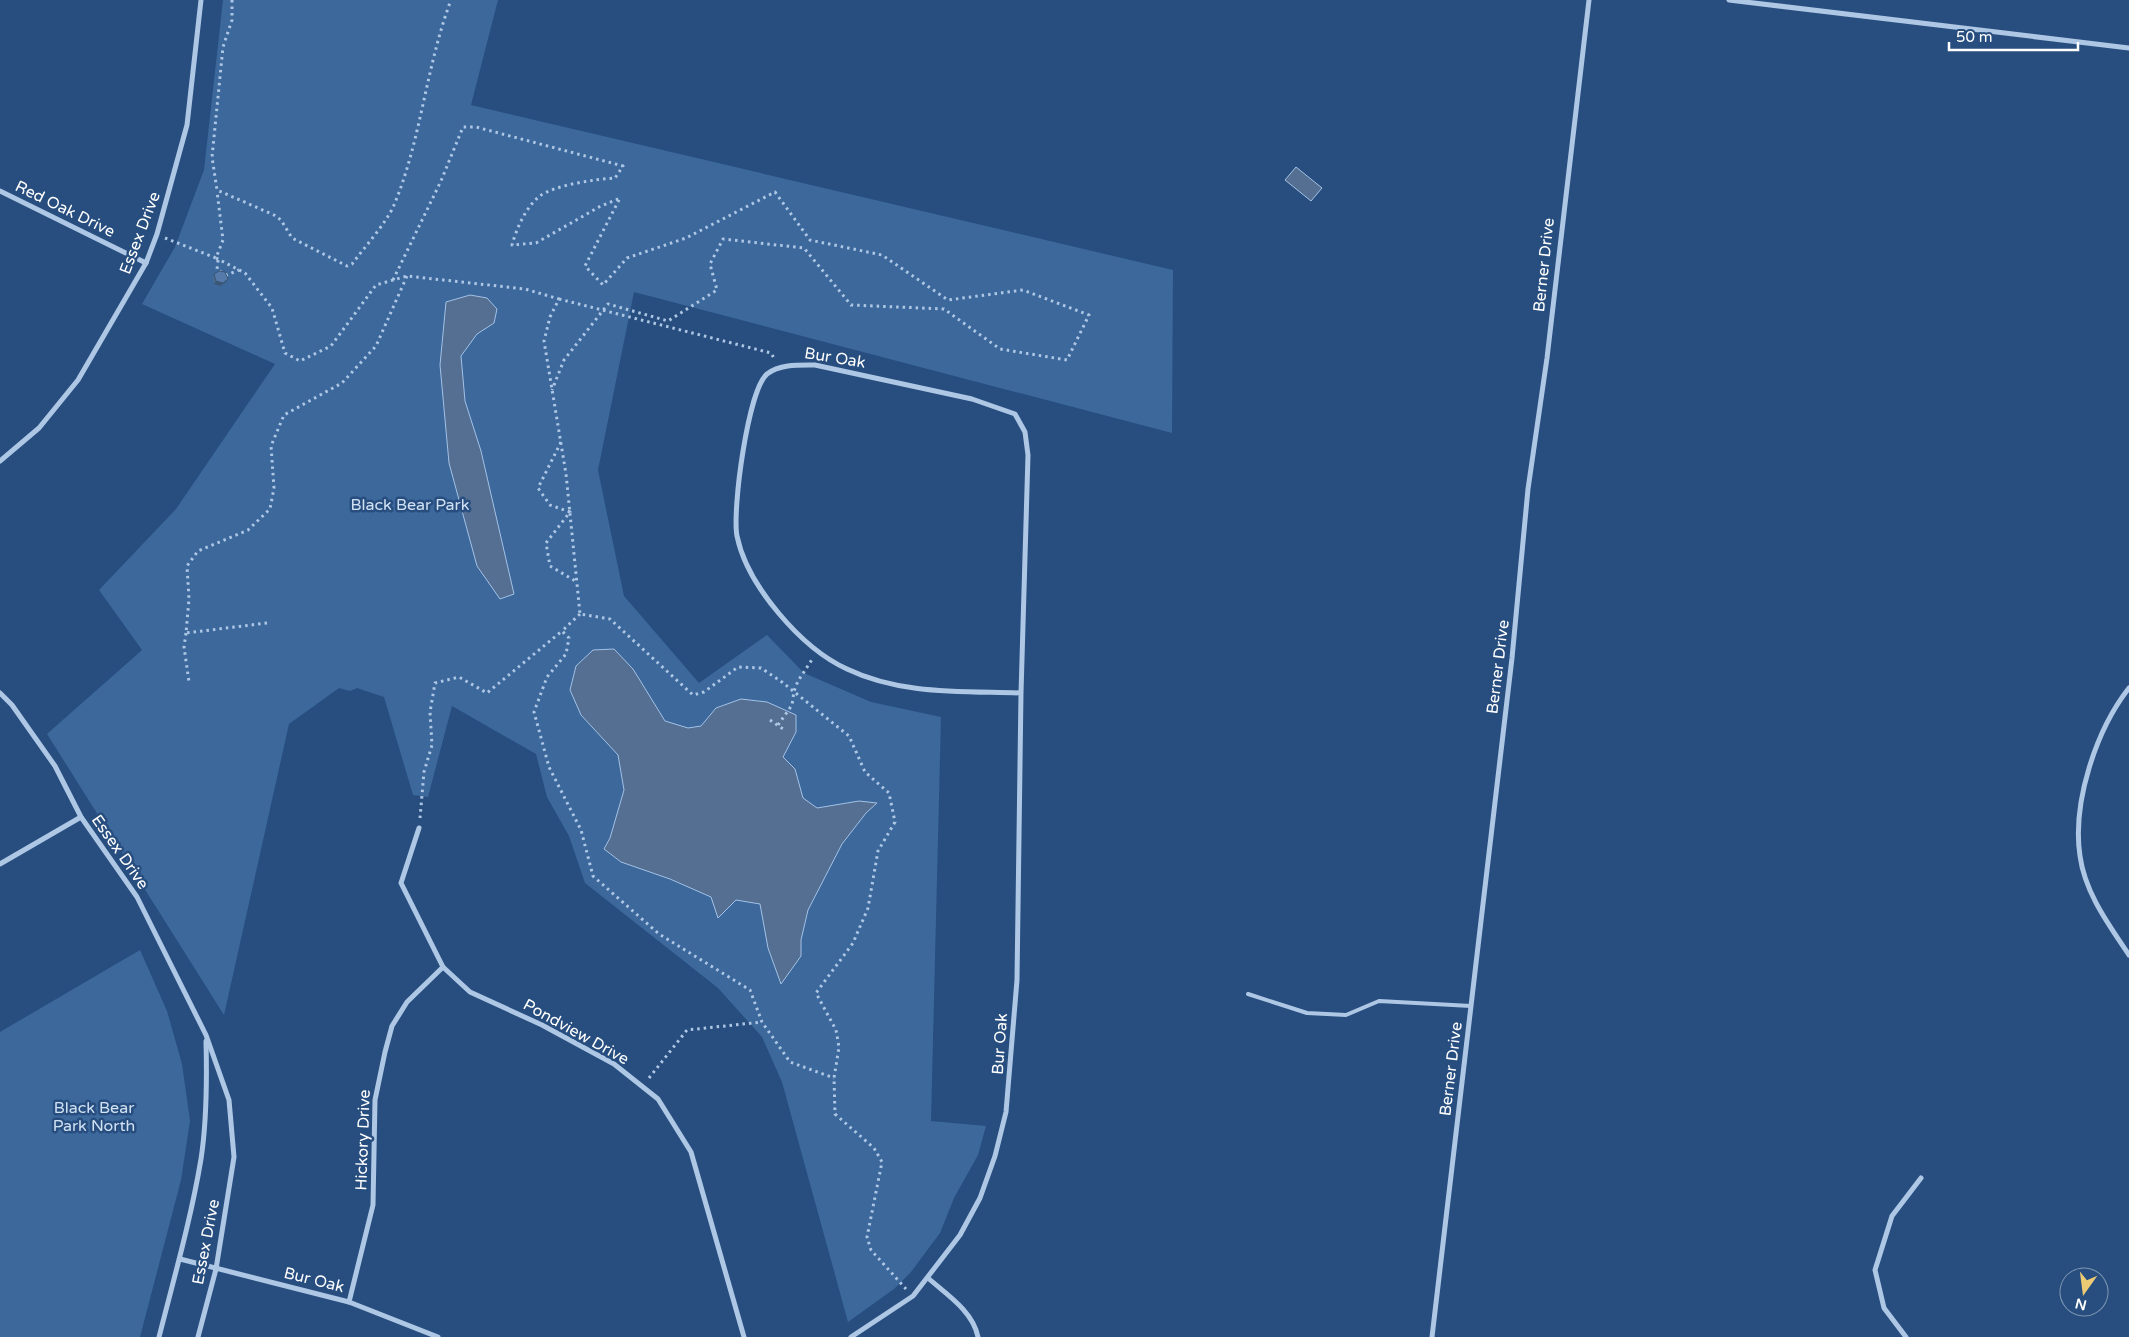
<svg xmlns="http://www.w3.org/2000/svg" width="2129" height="1337" viewBox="0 0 2129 1337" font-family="'Varela Round',sans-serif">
<rect width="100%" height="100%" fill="#274e7f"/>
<g fill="#3c689c">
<path d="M223 0H498L471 105 1173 270 1172 433 634 292 598 470 624 596 699 683 767 635 804 673 871 702 941 717 931 1121 986 1126 978 1155 954 1198 940 1233 911 1272 894 1289 848 1322 782 1082 762 1037 718 988 585 883 569 836 547 797 536 754 452 706 428 797 413 795 384 697 357 688 350 691 339 688 289 724 224 1015 47 734 142 650 99 590 176 509 275 364 142 304 175 247 204 170Z"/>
<path d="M140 950 167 1011 182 1064 190 1121 181 1180 140 1337H0V1032Z"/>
</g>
<g fill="#546f92" stroke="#a3c2e6">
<path d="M1296 167 1322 188 1311 201 1285 180Z"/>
<path d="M470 295 487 298 497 309 494 323 477 334 461 356 465 401 481 451 514 594 500 599 477 566 449 463 440 365 446 302Z"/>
<path d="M614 649 633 669 665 721 688 728 701 726 716 708 741 699 767 702 796 715V732L783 757 795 769 803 798 817 808 859 801 877 803 866 813 842 844 808 910 801 940V956L781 984 768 948 760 904 736 900 718 918 711 897 670 879 621 862 604 849 610 838 624 790 618 755 581 715 570 690 576 666 593 650Z"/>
</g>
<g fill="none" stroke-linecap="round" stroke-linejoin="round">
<g stroke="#aec7e5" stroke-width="3" stroke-dasharray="2.5 4" stroke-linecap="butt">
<path d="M232 0V20L223 47 212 157 217 190 274 215 281 220 292 238 347 266 352 264C364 248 387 222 394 205 421 141 426 66 451 0"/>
<path d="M165 238 216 258 223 240 217 191"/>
<path d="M216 258 245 273 272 308 285 353 300 361 331 346 376 285 407 276 525 289 559 299 550 317 544 341 566 474 580 614 610 619 693 695 704 692 738 667 761 668 782 682 849 736 865 772 889 793 895 822 878 851 868 908 853 943 816 993 836 1030 839 1047 834 1078 835 1114 874 1148 882 1162 867 1237 871 1250 906 1289"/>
<path d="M218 260 217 270 227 275 239 270"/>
<path d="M393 280 441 181 463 127H476L623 166 615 178C597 179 554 185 540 196 526 206 516 230 512 245L536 243 599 207 620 198 585 266 603 285 627 258 686 238 775 192 810 240 882 255 948 300 1023 290 1089 315 1067 360 1000 349 944 309 851 305 804 248 723 239 710 264 717 290 668 321 608 304 564 360 552 390"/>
<path d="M559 299 771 353 775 360"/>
<path d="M561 442 538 488 550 505 570 512 546 543 550 566 577 582"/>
<path d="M580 614 562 631 569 638 566 654 547 677 534 712 549 767 581 830 593 876 659 934 750 990 762 1022 790 1062 834 1078"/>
<path d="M267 623 186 633 189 599 187 566 198 551 248 530 270 509 274 488 271 446 284 415 342 383 376 346 407 276"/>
<path d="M186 633 184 647 189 682"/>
<path d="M770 720 786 731"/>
<path d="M778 725 792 705 794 691 798 681 813 658"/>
<path d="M420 818 424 772 432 745 430 712 435 683 459 677 487 693 562 631"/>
<path d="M649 1078 687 1030 762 1022"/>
</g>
<path stroke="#aec7e5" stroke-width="4" d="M1248 994 1307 1013 1346 1015 1379 1001 1471 1006"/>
<g stroke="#aec7e5" stroke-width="5">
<path d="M1729 0 2129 48"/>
<path d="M0 191 146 263"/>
<path d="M0 461 39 428 78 380 146 263 157 234 187 125 201 0"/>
<path d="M2129 688C2096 730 2072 803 2080 856 2085 893 2109 925 2129 955"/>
<path d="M0 693 12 705 55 766 81 817 137 897 206 1035 229 1100 234 1157 216 1269 198 1337"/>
<path d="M419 828 401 883 443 967 470 992 542 1025 614 1064 658 1099 691 1152 744 1337"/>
<path d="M0 864 81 817"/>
<path d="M180 1259 349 1302 438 1337"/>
<path d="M928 1278C946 1294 973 1311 978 1337"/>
<path d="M349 1302 373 1205 375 1100 385 1052 392 1026 407 1002 443 967"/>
<path d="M159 1337C174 1278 191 1219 201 1159 207 1120 207 1080 206 1041"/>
<path d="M851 1337 913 1296 960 1235 980 1198 995 1156 1006 1112 1017 980 1021 693 1028 455 1025 432 1015 414 972 399 815 365C799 365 780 364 767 374 748 390 732 510 737 536 747 585 801 648 847 669 901 695 962 691 1021 693"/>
<path d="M1432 1337 1512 658 1528 489 1547 358 1589 0"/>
<path d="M1906 1337 1884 1308 1875 1270 1892 1216 1921 1178"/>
</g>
</g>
<path fill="#486a91" d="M214 274 228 279 226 282 220 286 214 284 212 277Z"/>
<path fill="#3b5676" d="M228 279 226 282 220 286 214 284 216 281Z"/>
<path fill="#547ba9" stroke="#3b5676" d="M219 271 225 272 228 279 223 283 216 281 214 274Z"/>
<g text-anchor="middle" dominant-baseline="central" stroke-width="5" stroke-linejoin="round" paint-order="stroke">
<g font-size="16" fill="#fff" stroke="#274e7f">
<text transform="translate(65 209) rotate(26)">Red Oak Drive</text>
<text transform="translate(140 233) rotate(-69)">Essex Drive</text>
<text transform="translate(1544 265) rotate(-84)">Berner Drive</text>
<text transform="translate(835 358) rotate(9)">Bur Oak</text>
<text transform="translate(1498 667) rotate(-83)">Berner Drive</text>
<text transform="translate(120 852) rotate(55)">Essex Drive</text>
<text transform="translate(576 1032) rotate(29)">Pondview Drive</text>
<text transform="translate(1000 1044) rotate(-86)">Bur Oak</text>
<text transform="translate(1451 1069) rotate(-83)">Berner Drive</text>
<text transform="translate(363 1140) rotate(-88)">Hickory Drive</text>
<text transform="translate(206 1242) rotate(-79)">Essex Drive</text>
<text transform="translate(314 1280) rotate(14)">Bur Oak</text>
</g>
<g font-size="16" fill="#d1e1f4" stroke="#274e7f">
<text x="410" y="505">Black Bear Park</text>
<text x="94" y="1108">Black Bear<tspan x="94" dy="18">Park North</tspan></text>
</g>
</g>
<g transform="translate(2084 1292) rotate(194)"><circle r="24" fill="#274e7f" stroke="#7d95b2"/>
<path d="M0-4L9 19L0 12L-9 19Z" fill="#edca74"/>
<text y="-8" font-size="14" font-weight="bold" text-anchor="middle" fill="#ffffff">N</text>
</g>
<path d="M1949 42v8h129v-8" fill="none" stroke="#ffffff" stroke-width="2.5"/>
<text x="1956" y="42" font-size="15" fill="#ffffff" stroke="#274e7f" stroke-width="4" paint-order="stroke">50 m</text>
</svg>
